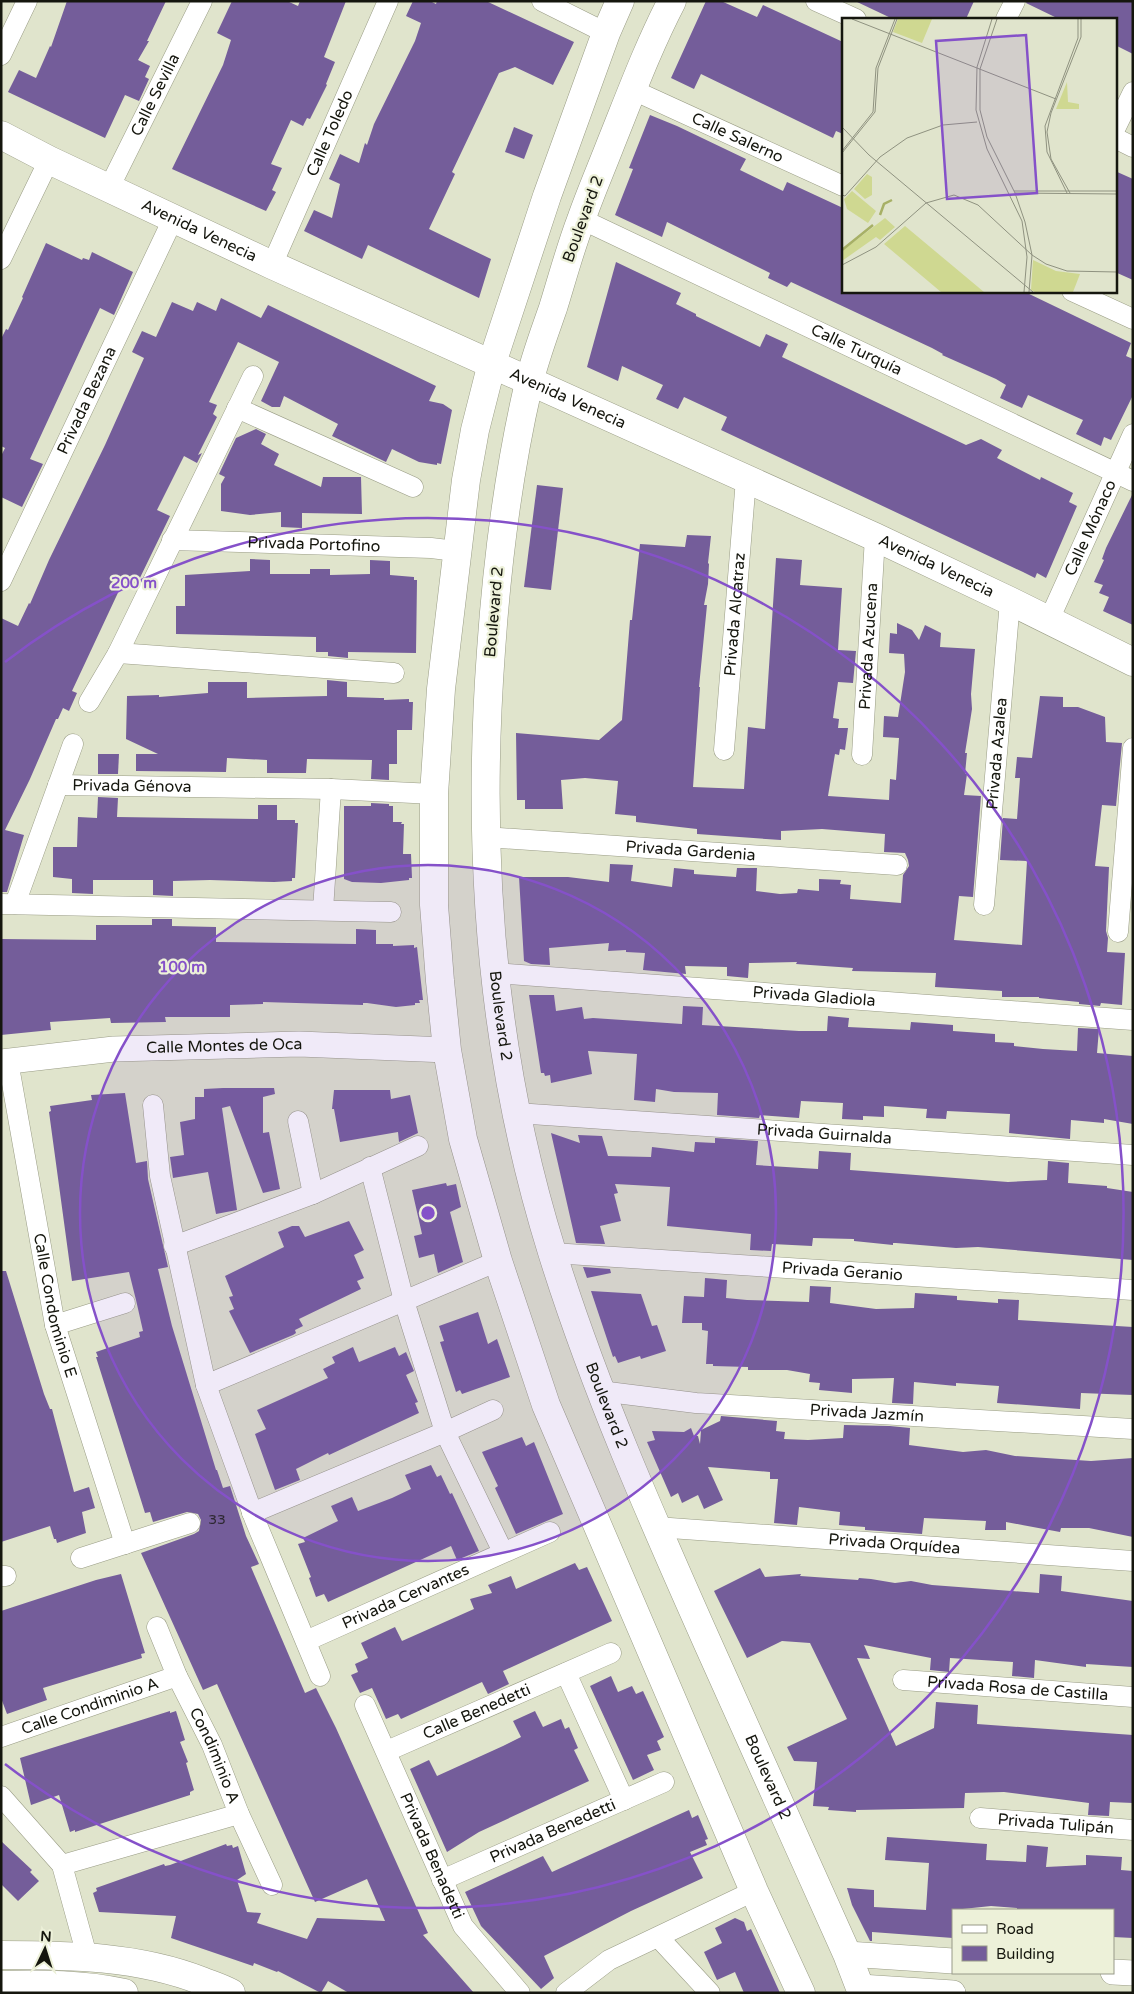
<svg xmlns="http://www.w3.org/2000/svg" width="1134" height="1994" viewBox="0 0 1134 1994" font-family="'Varela Round',sans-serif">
<rect width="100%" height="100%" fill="#e0e4cc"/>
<g fill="#745d9a">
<path d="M67 1H166L147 41H149L138 60 150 66 145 77 149 79 139 101 125 95 105 138 8 92 19 70 36 78 50 46 51 47Z"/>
<path d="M232 1H287L298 6 300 1H346L324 57 335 62 326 84 327 85 310 119 307 118 303 126 291 120 271 164 282 168 272 190 276 192 266 211 172 169 223 65 231 40 217 33Z"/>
<path d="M413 1H430L436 4 437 1H486L574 42 553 85 515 67 499 73 452 172 455 174 429 229 491 259 479 298 368 245 362 259 304 231 314 210 332 218 340 184 329 179 340 154 359 163 365 143 367 145 374 124 415 41 421 23 406 16Z"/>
<path d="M706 1H721L757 17 763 5 843 42V134L836 131 833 138 701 74 694 89 671 78Z"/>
<path d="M855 1H974L966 19H893Z"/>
<path d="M1027 1H1133V54L1115 45V19H1059L1026 3Z"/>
<path d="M650 115 677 126 746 159 740 170 783 191 787 182 843 208V291H1023L1131 343 1126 356 1133 359V395L1111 440 1104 437 1101 446 1076 434 1083 420 1028 395 1022 408 1000 398 1006 385 996 379 942 355 943 354 932 348 791 282 787 287 768 278 770 273 667 222 662 237 615 215 633 169 629 168Z"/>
<path d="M514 127 533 135 524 159 505 152Z"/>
<path d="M1115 171 1133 179V280L1115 272Z"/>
<path d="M46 243 82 260 83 258 89 260 92 252 133 272 114 315 100 308 84 342 30 459 43 464 22 507 1 497V456L5 448 1 446V339L6 329 8 330 23 298 22 297Z"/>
<path d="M616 262 681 293 676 304 696 314V316L760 347 766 334 788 344 782 357 966 445 981 439 1002 450 997 458 1040 480 1041 477 1073 493 1069 502 1077 506 1046 578 1037 573 1035 578 1023 572 721 430 727 417 684 397 678 409 656 399 663 385 622 366 618 381 587 367Z"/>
<path d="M221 298 261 318 268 305 436 386 429 401 443 404 452 410 441 464 437 463V465L419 462 392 449 386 462 332 436 338 424 284 396 280 407H272L261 401 279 362 238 342 209 402 217 405 213 414 217 417 198 455 202 453 197 463 184 456 157 510 170 516 135 588 123 582 72 691 77 693 69 711 63 708 58 719H56L30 779 5 830 24 835 7 892H1V618L18 626 29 603 30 604 49 560 105 445 144 358 132 352 142 331 156 337 172 302 193 311 197 302 216 311Z"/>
<path d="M256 429 266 434 261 444 279 454 274 465 321 487 323 477H361L362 514 302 513V528L281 527V512L250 515 221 511V484L225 477 219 474 236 438Z"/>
<path d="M537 485 563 488 551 590 524 587Z"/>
<path d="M1133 493V625L1103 611 1109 597 1099 593 1103 585 1094 582 1104 560 1102 559 1106 548Z"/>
<path d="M687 535 711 536 708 563 709 564 708 584 704 605H707L699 687H700L693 787 744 789 748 727 765 729 776 558 802 560 800 585 842 588 838 650 856 651 853 683 838 682 833 718 839 719 838 728H848L845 750 840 749 839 755 835 754 828 796 889 800 890 779 896 780 899 738 883 737 884 716 898 717 905 672 904 654 889 653 890 633 897 634V623L912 630 919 640 925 625 941 633 940 647 975 649 971 694 972 709 965 753H967L965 774H967L964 795 981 796 973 897 959 896 954 940 1022 945 1027 861 1000 860 1003 818 1017 819 1020 778H1015L1017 757 1032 758 1040 696 1063 697V707H1078L1105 717 1106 742 1122 743 1116 806 1102 805 1095 866 1109 867 1106 931 1108 938 1107 952 1125 953 1122 1005 1101 1003 1100 1006 1079 1004V1002L1039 998V997H1002V991L935 987 936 973 852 971 853 968 796 964 797 962 749 963 748 978 727 976V967L685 966 686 974 643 970 645 953 626 952V950L608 951 609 943 549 948 550 965 531 964 524 961 519 877H568L609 882 610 864 633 865 631 881 672 887 674 868 694 870V874L736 877 737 868H757L756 891 780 894 797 893 798 889 819 891V879L841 880 840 884 851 885 850 899 901 903 903 875 909 866 908 860 905 853 884 852 885 834 822 829 781 831V840L697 834V829L636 822V816L615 814 618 781 585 778 561 780 563 809H525V800H517L516 733 599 740 622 720 630 620H632L640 544 685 547Z"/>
<path d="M250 559 270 560V574H310V569H330V575L370 574V560L390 561V575L414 577V580H417L416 653 348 652V658L328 656V652H316V637L176 634V606H185V575L250 571Z"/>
<path d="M327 680 347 682V697L380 698H384V700L409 699V702H413L412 730H397V764H389V780L371 779 372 760 307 759 306 773H267V760L227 758 226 772 136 771V754H158L126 739 127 696 159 695V697L208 693V682H247V698L327 696Z"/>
<path d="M98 754H119L118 774H98Z"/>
<path d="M98 797 118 798 117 817 258 819V805H277V820H295V823H298L295 878H292V881L274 882 210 880 173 881V896L153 895V880H93V894L72 893V879L53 877V847H77L78 817 97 818Z"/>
<path d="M371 803 389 804V806H393V822H402L401 824H404L403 854H411L412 878H409V880L381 883 352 882 344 879V806H371Z"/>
<path d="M152 919H172V926L216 927V942L356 944V929L376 930V944H393V946L414 945V948L417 947 423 1000H419L420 1003H415V1005L396 1007 367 1003H363V1005L263 1002V1004L230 1005V1017H165L166 1022 111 1023 110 1018 50 1022 51 1030 1 1035V939L96 940V925H152Z"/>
<path d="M529 995H554L556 1011 582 1007 584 1019 593 1018 682 1024 683 1006 703 1007 702 1025 799 1031H827L828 1016 849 1018 848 1027 910 1030 911 1022 953 1025V1031L995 1034V1042L1014 1043V1046L1043 1049 1077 1051 1078 1028 1099 1029 1097 1053 1133 1056V1124L1104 1119V1123L1071 1120 1070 1139 1009 1133 1010 1114 947 1111 946 1119 926 1118 927 1109 884 1106V1117L863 1116V1120L842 1119 843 1103 801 1101 799 1118 760 1115 759 1118 717 1115 718 1093 674 1092 656 1089 655 1102 634 1100 637 1054 588 1051 592 1074 551 1083 550 1075 545 1076 544 1073H541Z"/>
<path d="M223 1088H274L275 1094 263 1097V1133L269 1132 280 1189 263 1193 230 1106 222 1108 237 1210 216 1214 208 1172 173 1178 170 1157 184 1155 180 1122 195 1119V1097H204V1089Z"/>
<path d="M334 1090H390L391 1099 410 1095 418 1133 399 1142 398 1132 340 1142 334 1109H332Z"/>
<path d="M125 1093 136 1163 147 1161 148 1179 168 1267 158 1269 172 1326 216 1470H217L223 1488 230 1486 246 1536 259 1564 251 1567 305 1693 316 1688 336 1728 428 1933 423 1935 474 1993H349L328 1981 321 1993 278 1971 277 1972 254 1963 253 1966 171 1938 176 1916 99 1912 93 1893 97 1891 96 1888 164 1864 165 1866 170 1865 226 1844 227 1846 232 1845 233 1848 238 1846 246 1874 237 1880 247 1912 261 1913 257 1923 307 1939 317 1918 385 1921 367 1879 315 1902 217 1684 203 1690 141 1553 194 1534 199 1531 201 1520 198 1514 187 1512 153 1522 150 1512 145 1513 96 1357H98L96 1352 140 1337 139 1332 143 1331 136 1300 129 1272 72 1281 49 1112 51 1111 50 1106 92 1100 91 1095Z"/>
<path d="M551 1133 580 1143 578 1135 602 1136 608 1156 651 1157 652 1147 694 1152 695 1142 715 1143V1138L758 1141 756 1165 818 1169 819 1151 851 1153 850 1170 1008 1182 1047 1180 1048 1161 1069 1163 1068 1183 1107 1186V1188L1133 1192V1260L978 1247 956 1248 896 1243H893V1245L854 1241V1239L813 1238 812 1246 772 1244 771 1251 750 1250 751 1234 667 1226 670 1187 615 1184 618 1193 614 1194 621 1221 600 1226 605 1244 576 1243Z"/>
<path d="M446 1183 447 1186 456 1184 461 1207 450 1212 463 1262 438 1273 434 1254 419 1258 414 1236 422 1234 412 1190Z"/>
<path d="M349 1221 364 1250 354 1255 364 1278 357 1281 361 1289 299 1319 303 1326 295 1330 296 1333 293 1335 250 1353 229 1311 234 1309 229 1297 233 1296 225 1276 284 1247 278 1232 292 1226H299L305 1237Z"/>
<path d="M583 1267 610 1269 611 1273 587 1278Z"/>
<path d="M1 1271H6L44 1394 50 1409H52L74 1492 89 1487 95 1508 82 1512 86 1533 57 1543 56 1539H54L50 1526 1 1542Z"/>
<path d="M705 1278 727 1280 726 1298 747 1300 809 1302 810 1286 831 1287 830 1303 876 1309 914 1308 915 1293 957 1296V1300L998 1303V1299L1019 1300 1018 1320 1133 1327V1395L1081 1393 1080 1409 997 1403 999 1386 956 1383V1386L914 1382 913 1404 892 1403 894 1378 852 1379V1393L819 1390 820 1383 809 1382 810 1374 787 1370H748V1367L713 1366V1364H706L708 1331 702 1330V1323H682L684 1296 704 1297Z"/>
<path d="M591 1291 641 1294 652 1326 657 1325 666 1351 641 1359 640 1356 618 1363 615 1356 613 1357Z"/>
<path d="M478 1312 488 1344 497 1339 510 1377 462 1394 460 1390 456 1392 440 1342 444 1341 439 1326Z"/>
<path d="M353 1347 359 1362 395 1347 399 1356 406 1352 414 1371 406 1375 418 1402 415 1403 419 1413 329 1455 328 1453 296 1469 300 1480 275 1490 255 1434 266 1429 257 1410 328 1378 323 1369 335 1363 332 1357Z"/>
<path d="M721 1416 777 1421 776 1431 785 1432 784 1439 808 1440 843 1438 844 1425 890 1426 910 1428 909 1445 963 1452 986 1450 1015 1456 1091 1461 1133 1458V1537L1089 1528H1061L1060 1532 1006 1522V1530H985L986 1521 924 1518 922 1534 865 1530V1527L839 1525 840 1512 799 1507 797 1525 774 1523 778 1479H770V1472L708 1467 723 1500 704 1509 698 1495 682 1503 678 1493 671 1497 647 1442 655 1440 652 1431 684 1432 691 1428 694 1436H698L700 1444 701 1430 720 1421Z"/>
<path d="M522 1437 526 1446 534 1442 563 1514 516 1534 495 1488 498 1486 482 1452Z"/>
<path d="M431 1465 437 1477 441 1475 450 1494 452 1493 479 1551 457 1560 451 1546 328 1602 324 1594 316 1597 309 1578 311 1577 298 1544 305 1542 303 1538 338 1521 331 1506 352 1497 358 1511 392 1498 411 1489 405 1475Z"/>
<path d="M575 1563 579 1570 587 1567 612 1621 503 1671 509 1684 488 1694 482 1682 401 1719 398 1714 386 1719 372 1688 360 1693 351 1675 358 1672 355 1664 368 1658 361 1643 395 1627 402 1641 474 1609 470 1599 492 1593 488 1585 511 1576 516 1589Z"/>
<path d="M760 1568 765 1577 801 1574 800 1576 858 1580 859 1578 871 1579 895 1583 911 1581 932 1585 1039 1593 1040 1574 1062 1576 1061 1591 1133 1601V1667L1086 1664V1667L1035 1660 1034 1678 1012 1676 1013 1662 950 1658 949 1672 930 1670 931 1658 864 1645 870 1659 857 1658 896 1746 934 1728 936 1702 978 1705 977 1724 1133 1735V1803L1110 1802 1109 1816 1088 1815 1089 1803 1004 1792 965 1793 964 1808 856 1810V1812L828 1810 829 1807 813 1806 817 1762 794 1761 787 1747 847 1719 810 1643 782 1641 747 1658 714 1591Z"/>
<path d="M121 1574 145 1653 141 1654 142 1658 43 1688 47 1700 7 1714 1 1698V1611L96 1580Z"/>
<path d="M611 1676 618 1692 632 1686 636 1694 643 1691 664 1737 657 1741 661 1750 647 1755 654 1770 633 1780 590 1686Z"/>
<path d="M170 1711V1713L176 1711 185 1740 180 1742 188 1762 186 1763 194 1790 190 1792V1795L75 1832V1830L70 1832 59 1795 31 1805 20 1758Z"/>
<path d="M535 1711 543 1727 561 1719 565 1729 569 1727 578 1748 574 1750 589 1781 479 1832 447 1852 410 1769 429 1760 437 1776 503 1746 521 1737 513 1721Z"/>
<path d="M689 1810 692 1818 698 1815 708 1839 705 1840 707 1845 690 1852 703 1878 631 1911 544 1956 554 1978 541 1989 481 1926 465 1892 543 1856 552 1872Z"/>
<path d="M887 1837 987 1844 986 1860 1026 1862 1027 1845 1048 1847 1046 1867 1086 1865V1855L1122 1857 1121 1870 1133 1871V1938L1113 1937 1114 1910H1017V1908L991 1906 953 1910V1938L872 1932V1941H870L852 1905 847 1888 874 1890V1907L926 1910 929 1863 885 1860Z"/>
<path d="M1 1841 32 1870 30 1872 39 1881 18 1901 1 1884Z"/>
<path d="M735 1918 744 1922 747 1931 751 1929 780 1993H744L735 1972 717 1980 704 1952 722 1943 715 1928Z"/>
</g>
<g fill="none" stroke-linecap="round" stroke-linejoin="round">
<g stroke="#999c85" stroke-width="21">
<g id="minor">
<path d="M542 1 606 33"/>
<path d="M816 1 856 19"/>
<path d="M1006 19 1015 1"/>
<path d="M1 55 27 1"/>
<path id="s1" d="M633 90 843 186"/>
<path d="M1115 129 1133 92"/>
<path d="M1115 138 1133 147"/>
<path id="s2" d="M109 188 202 1"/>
<path id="s3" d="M581 219 1133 481"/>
<path d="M1 259 49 160"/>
<path id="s4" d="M272 265 388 1"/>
<path d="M1072 291 1133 319"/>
<path d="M237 408 413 487"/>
<path id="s5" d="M172 540 431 548 456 551"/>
<path id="s6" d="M1 581 173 219"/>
<path id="s7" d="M1049 620 1133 434"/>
<path d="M118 653 394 673"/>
<path d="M89 702 118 653 253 376"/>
<path id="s8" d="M724 750 746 479"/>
<path id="s9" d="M862 755 875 537"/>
<path id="s10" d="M58 785 331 789 434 794"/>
<path id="s11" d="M485 837 897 865"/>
<path d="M1 904 391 912"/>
<path d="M15 904 73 744"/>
<path id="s12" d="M984 905 1010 601"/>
<path d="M323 910 331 789"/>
<path d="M1118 932 1133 748"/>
<path id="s13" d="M495 973 1133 1020"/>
<path id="s14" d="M8 1061 55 1325 125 1544"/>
<path d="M153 1105 160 1176 206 1385 255 1520 320 1676"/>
<path id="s15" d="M516 1113 1133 1155"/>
<path d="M298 1121 313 1194"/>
<path d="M370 1167 404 1301 445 1432 503 1552"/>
<path d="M174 1246 313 1194 418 1146"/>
<path id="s16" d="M552 1253 1133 1290"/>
<path d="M55 1325 125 1303"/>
<path d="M206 1385 498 1261"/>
<path id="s17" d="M600 1391 696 1403 1133 1429"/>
<path d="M252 1513 445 1432 493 1410"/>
<path id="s18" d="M656 1527 1133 1561"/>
<path d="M81 1558 190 1523"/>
<path d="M1 1576H6"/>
<path id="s19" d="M157 1627 177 1676 212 1745 239 1814 272 1885"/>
<path id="s20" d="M306 1641 550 1532"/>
<path d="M566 1673 624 1800"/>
<path id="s21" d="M903 1680 1133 1697"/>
<path id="s22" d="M365 1705 463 1926 520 1993"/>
<path id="s23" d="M1 1737 177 1676"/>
<path id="s24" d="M387 1751 611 1653"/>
<path d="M1 1796 62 1865 87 1956"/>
<path id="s25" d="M980 1818 1133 1830"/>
<path d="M62 1865 239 1814"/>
<path id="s26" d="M442 1880 664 1782"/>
<path d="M659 1938 710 1993"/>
<path d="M566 1993 609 1960 754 1891"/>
</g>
</g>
<g stroke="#999c85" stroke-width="26">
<g id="tertiary">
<path id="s27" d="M1 1062 114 1049 299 1044 447 1050"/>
<path d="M847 1954 953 1961"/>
<path d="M1113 1972 1133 1973"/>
<path d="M860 1987 953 1993"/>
</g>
</g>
<g stroke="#999c85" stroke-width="29">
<g id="secondary">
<path d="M620 1 606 33 547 196 492 363 475 430 466 480 441 689 434 794V905L440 981 447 1050 463 1139 498 1261 546 1405 754 1891 801 1993"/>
<path id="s28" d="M672 1C648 47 630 96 611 143 601 169 590 194 581 220 570 249 562 279 553 308 544 334 534 360 528 387 508 474 497 563 491 651 476 854 491 1057 552 1252 594 1387 651 1516 708 1644 755 1748 801 1851 847 1954L862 1993"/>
<path id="s29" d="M1 135 49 160 272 265 875 537 1010 601 1133 662"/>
<path d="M1 1955C70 1955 138 1956 202 1981 212 1985 222 1988 231 1993"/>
<path d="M1 1985C42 1984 84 1984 124 1993"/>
</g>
</g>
<use href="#minor" stroke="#fff" stroke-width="20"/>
<use href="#tertiary" stroke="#fff" stroke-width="25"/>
<use href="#secondary" stroke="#fff" stroke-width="28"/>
</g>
<circle cx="428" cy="1213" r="348" fill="#8551c9" fill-opacity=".12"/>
<g fill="none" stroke="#8551c9" stroke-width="2.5">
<circle cx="428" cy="1213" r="348"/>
<path d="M5 662A695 695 0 1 1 5 1764"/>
</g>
<g text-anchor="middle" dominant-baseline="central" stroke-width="4.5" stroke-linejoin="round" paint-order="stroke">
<g font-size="14" fill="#2d2831">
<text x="217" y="1519">33</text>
</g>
<g font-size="16" fill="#15160e" stroke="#edf1d9">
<text stroke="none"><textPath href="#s2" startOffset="104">Calle Sevilla</textPath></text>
<text stroke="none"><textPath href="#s4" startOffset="144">Calle Toledo</textPath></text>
<text stroke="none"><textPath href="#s1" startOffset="115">Calle Salerno</textPath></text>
<text transform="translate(583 219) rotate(-70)">Boulevard 2</text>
<text stroke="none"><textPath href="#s29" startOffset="220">Avenida Venecia</textPath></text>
<text stroke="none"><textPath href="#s3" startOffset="305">Calle Turquía</textPath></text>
<text stroke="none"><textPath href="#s29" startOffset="625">Avenida Venecia</textPath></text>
<text stroke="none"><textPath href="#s6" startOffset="200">Privada Bezana</textPath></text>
<text stroke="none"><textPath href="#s7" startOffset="101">Calle Mónaco</textPath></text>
<text stroke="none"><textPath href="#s5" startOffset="142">Privada Portofino</textPath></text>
<text stroke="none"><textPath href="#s29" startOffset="1030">Avenida Venecia</textPath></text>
<text transform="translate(494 612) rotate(-85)">Boulevard 2</text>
<text stroke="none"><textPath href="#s8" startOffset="136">Privada Alcatraz</textPath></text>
<text stroke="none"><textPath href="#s9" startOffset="109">Privada Azucena</textPath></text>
<text stroke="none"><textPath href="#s12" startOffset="152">Privada Azalea</textPath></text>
<text stroke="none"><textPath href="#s10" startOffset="74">Privada Génova</textPath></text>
<text stroke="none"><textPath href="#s11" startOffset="206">Privada Gardenia</textPath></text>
<text stroke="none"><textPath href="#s13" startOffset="320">Privada Gladiola</textPath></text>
<text stroke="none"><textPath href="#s28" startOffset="1045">Boulevard 2</textPath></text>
<text stroke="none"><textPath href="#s27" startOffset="224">Calle Montes de Oca</textPath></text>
<text stroke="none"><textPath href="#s15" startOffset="309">Privada Guirnalda</textPath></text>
<text stroke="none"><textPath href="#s16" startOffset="291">Privada Geranio</textPath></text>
<text stroke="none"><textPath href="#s14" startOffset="249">Calle Condominio E</textPath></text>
<text stroke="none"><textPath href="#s28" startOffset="1450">Boulevard 2</textPath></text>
<text stroke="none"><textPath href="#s17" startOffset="268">Privada Jazmín</textPath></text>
<text stroke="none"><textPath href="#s18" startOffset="239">Privada Orquídea</textPath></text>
<text stroke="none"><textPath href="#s20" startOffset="109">Privada Cervantes</textPath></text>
<text stroke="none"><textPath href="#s21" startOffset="115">Privada Rosa de Castilla</textPath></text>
<text stroke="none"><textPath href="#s23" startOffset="94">Calle Condiminio A</textPath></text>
<text stroke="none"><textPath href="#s24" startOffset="98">Calle Benedetti</textPath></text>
<text stroke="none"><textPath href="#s19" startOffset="141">Condiminio A</textPath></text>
<text stroke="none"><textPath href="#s28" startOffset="1855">Boulevard 2</textPath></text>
<text stroke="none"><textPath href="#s25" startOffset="76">Privada Tulipán</textPath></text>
<text stroke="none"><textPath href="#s26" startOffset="121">Privada Benedetti</textPath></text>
<text stroke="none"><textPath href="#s22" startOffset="165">Privada Benadetti</textPath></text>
</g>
</g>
<g transform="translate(842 18)">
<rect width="275" height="275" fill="#e0e4cc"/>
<path d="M56 1H90L80 25 51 14ZM225 64 226 84 237 86V91H214ZM25 156 30 159V177L23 181 12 171ZM10 173 34 193 26 205 5 191 2 181ZM43 200 53 209 38 222 34 219 0 243V233ZM63 208 142 274H99L42 226ZM191 242 214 253 238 256 231 274H193L189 272Z" fill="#cfd891"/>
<path fill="none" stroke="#a7b066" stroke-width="2.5" d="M38 197 42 186 50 182M0 232 31 207"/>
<path fill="none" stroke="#8f9280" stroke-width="1" d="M10 1 214 81M150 1 135 49 134 92 145 131 180 203 185 239 182 274M155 1 138 51V92L145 119 173 175 183 204 190 237 187 274M0 109 27 137 191 274M0 133 31 94 34 50 53 1M0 135 33 94 36 50 55 1M172 173H275M173 175 275 176M225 175 205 134 203 108 236 20V1M228 175 209 141 205 114 209 95 239 19V1M0 177 3 178 38 139 65 120 101 107 135 104M0 247 34 229 84 185 112 177 136 187 190 237 204 246 225 253 275 254"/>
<path fill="#8551c9" fill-opacity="0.15" stroke="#8551c9" stroke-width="2.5" d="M184 17 195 175 105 181 94 23Z"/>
<rect width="275" height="275" fill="none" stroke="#15160e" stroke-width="2.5"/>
</g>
<circle cx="428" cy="1213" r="8" fill="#8551c9" stroke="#edf1d9" stroke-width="2.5"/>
<g font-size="15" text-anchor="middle" font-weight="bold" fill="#8551c9" stroke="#edf1d9" stroke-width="4.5" stroke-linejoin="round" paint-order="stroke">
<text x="134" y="588">200 m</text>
<text x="182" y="972">100 m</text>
</g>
<rect width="1134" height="1994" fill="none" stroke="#15160e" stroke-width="5"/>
<rect x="952" y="1909" width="162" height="65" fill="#edf1d9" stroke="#979988"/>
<rect x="962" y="1925" width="25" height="8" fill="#ffffff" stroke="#979988"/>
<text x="996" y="1934" font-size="15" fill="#15160e">Road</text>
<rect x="962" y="1946" width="25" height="15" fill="#745d9a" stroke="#979988"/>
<text x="996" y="1959" font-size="15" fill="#15160e">Building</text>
<g transform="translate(45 1949) rotate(4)" stroke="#edf1d9" stroke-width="4" paint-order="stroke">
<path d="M0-4L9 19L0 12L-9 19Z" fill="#15160e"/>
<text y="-8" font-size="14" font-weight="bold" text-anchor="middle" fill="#15160e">N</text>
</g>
</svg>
